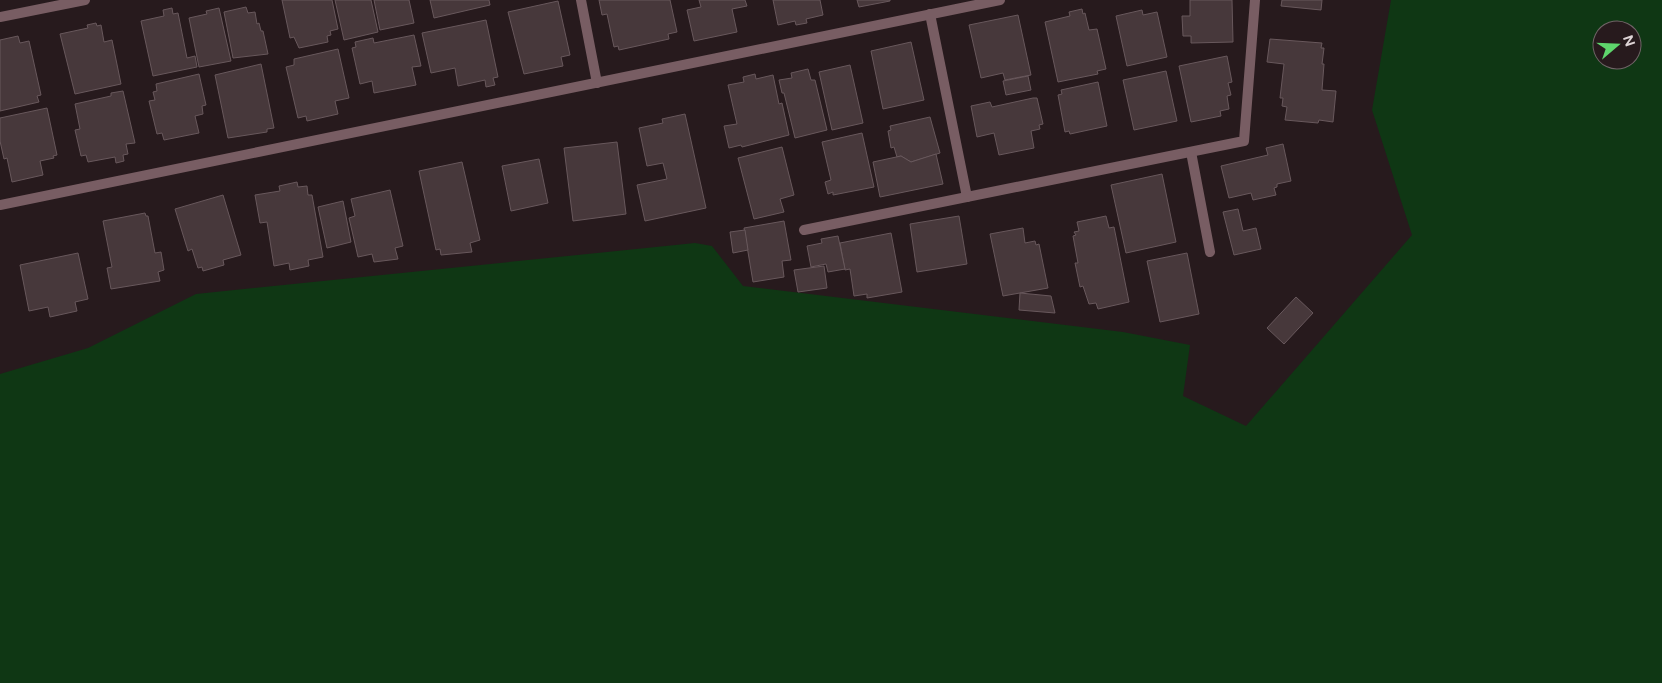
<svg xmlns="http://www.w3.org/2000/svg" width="1662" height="683" viewBox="0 0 1662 683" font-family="Figtree,sans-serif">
<rect width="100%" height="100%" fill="#271a1d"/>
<path fill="#0f3714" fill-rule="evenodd" d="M1391 0H1662V683H0V374L88 348 196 294 695 243 712 246 743 286 1123 332 1190 345 1183 396 1246 426 1412 235 1372 110ZM1602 30H1632V60H1602Z"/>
<g fill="#47383b" stroke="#68585c">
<path d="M282 0H332L338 29 330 31 331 35 327 36 328 42 299 48 294 37 290 38Z"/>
<path d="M335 0H371L378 32 344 40Z"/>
<path d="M374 0H409L414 23 380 30Z"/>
<path d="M430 0H489L490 5 434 18Z"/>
<path d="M599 0H670L677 32 668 34 669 39 619 50 618 46 614 47 607 14 602 15Z"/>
<path d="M699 0H745L747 6 732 9 737 32 694 41 687 10 701 7Z"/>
<path d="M773 0H820L823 15 806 19 807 23 796 25 795 21 778 25Z"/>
<path d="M857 0H890V1L859 7Z"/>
<path d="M1190 0H1232L1233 42 1191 43V36H1183L1182 16H1190Z"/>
<path d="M1282 0H1322L1321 10 1281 6Z"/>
<path d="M558 1 570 55 561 57 563 66 524 74 508 12Z"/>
<path d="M246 7 248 13 255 12 257 24 259 23 261 31H263L268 54 233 58 224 12Z"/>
<path d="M172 8 173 14 178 13 187 58 195 56 197 67 153 76 141 21 164 16 163 10Z"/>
<path d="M219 8 231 61 199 67 189 18 207 14 206 11Z"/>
<path d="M1082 9 1083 14 1085 13 1089 30 1097 29 1106 69 1097 71 1098 74 1058 82 1045 22 1070 16 1069 12Z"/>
<path d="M1142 10 1143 15 1157 12 1167 57 1127 66 1116 16Z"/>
<path d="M1018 15 1031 75 1005 80 1003 73 981 78 969 25Z"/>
<path d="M486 20 498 77 493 78 495 85 486 87 485 80 458 86 455 68 431 73 422 33Z"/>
<path d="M96 23 97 26 101 25 104 42 112 40 121 84 75 94 60 34 88 28 87 25Z"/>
<path d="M414 35 421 66 412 67 416 85 374 93 372 81 360 84 352 48 356 47 355 42 373 38 374 43Z"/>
<path d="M18 36 20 43 29 41 41 95 37 96 39 102 0 111V40Z"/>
<path d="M1270 39 1322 43 1321 48H1324L1322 64H1324L1322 90 1336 91 1333 122 1319 120 1318 123 1285 120 1287 107 1282 106 1283 98H1280L1284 64 1267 62Z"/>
<path d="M911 42 924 100 883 109 871 51Z"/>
<path d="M338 49 349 98 335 101 338 114 307 121 306 116 298 118 286 67 294 65V59Z"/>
<path d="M1227 56 1232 82 1228 83 1231 95 1227 96 1229 109 1220 111 1221 116 1191 122 1179 66Z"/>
<path d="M261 64 274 128 267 129V132L228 138 215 75Z"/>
<path d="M850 65 863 123 832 130 819 72Z"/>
<path d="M808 69 811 80H815L827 130 795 138 784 93H782L779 80 792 78 791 73Z"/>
<path d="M1166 71 1177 121 1134 130 1123 80Z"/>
<path d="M199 74 206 105 202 106 203 114 195 116 199 133 164 140 162 133 157 134 149 101 155 100 153 92 157 91 156 84Z"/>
<path d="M755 74 756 79 773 75 779 104 782 103 789 135 742 147 741 145 729 148 724 126 737 124 728 85 744 82 743 77Z"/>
<path d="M1028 76 1031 90 1006 95 1003 81Z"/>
<path d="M1098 82 1107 126 1070 134 1069 131 1065 132 1058 95 1062 94 1061 90Z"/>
<path d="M123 91 135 143 126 144 128 154 123 155 124 161 116 163 115 157 88 162 86 155 81 156 75 130 80 129 75 104 111 96V93Z"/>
<path d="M1033 98H1037L1043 124 1039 125 1040 129 1031 131 1034 148 999 155 994 133 977 137 971 106 990 102 992 107Z"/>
<path d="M47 108 57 155 53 156 54 158 40 161 43 175 12 182 7 158 4 159 0 141V118Z"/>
<path d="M685 114 706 208 645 221 637 185 667 179 663 163 647 166 639 128 663 123 662 119Z"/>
<path d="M930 117 940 153 911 162 901 156 897 157 894 147 891 148 888 131 891 130 890 126Z"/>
<path d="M862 133 874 187 833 195V192L828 194 825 182 831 180 822 142Z"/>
<path d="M617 142 626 214 573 221 564 148Z"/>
<path d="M1283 144 1291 181 1277 184V187L1274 188 1276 195 1253 200 1251 193 1229 198 1221 166 1268 155 1266 148Z"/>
<path d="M782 147 794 195 780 199 784 212 754 219 738 158Z"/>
<path d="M936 154 943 184 880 197 873 162 901 156 911 162Z"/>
<path d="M539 159 548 203 511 211 502 166Z"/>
<path d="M462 162 480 240 470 243 472 252 441 255 440 249 436 250 419 171Z"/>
<path d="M1162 174 1176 242 1126 253 1111 185Z"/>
<path d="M297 182 298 187 307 186 308 195H312L323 257 308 260 309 266 290 270 289 263 274 266 267 222 260 223 255 195 280 191 279 186Z"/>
<path d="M390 190 403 246 395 248 398 259 374 262 372 254 358 257 349 218 355 216 351 199Z"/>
<path d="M223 195 241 255 223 260 224 265 203 271 202 267 198 268 192 249 188 251 175 209Z"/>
<path d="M343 201 351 242 327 248 318 207Z"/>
<path d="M1238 209 1243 231 1256 228 1261 249 1234 255 1223 212Z"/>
<path d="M145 213 146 216H148L155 253 161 252 164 270 158 272 160 281 111 289 107 268 112 267 103 221Z"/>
<path d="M959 216 967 264 917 272 910 224Z"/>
<path d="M1106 216 1109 228 1114 227 1129 302 1098 309 1096 303 1089 304 1083 286 1080 287 1075 263H1078L1073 236 1076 235 1074 232 1079 231 1077 222Z"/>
<path d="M784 221 791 260 782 261 784 277 753 282 744 228Z"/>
<path d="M1023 228 1025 243 1035 241 1036 245 1039 244 1048 288 1003 296 990 234Z"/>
<path d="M745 230 748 250 733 253 730 232Z"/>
<path d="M891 233 902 292 867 298V294L854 296 850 269 845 270 840 243Z"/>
<path d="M838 236 845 269 828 272 826 264 811 267 807 246 822 243 821 239Z"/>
<path d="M78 253 88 299 75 302 77 311 50 317 48 307 29 311 20 265Z"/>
<path d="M1187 253 1199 314 1160 322 1147 261Z"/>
<path d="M824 266 827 288 798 292 794 270Z"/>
<path d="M1020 293 1051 296 1055 313 1019 310Z"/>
<path d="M1296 297 1313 313 1284 344 1267 328Z"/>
</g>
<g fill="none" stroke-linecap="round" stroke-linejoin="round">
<g stroke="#785d63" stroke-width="10">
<path d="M581 0 597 83"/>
<path d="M930 14 967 197"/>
<path d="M0 17 85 0"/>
<path d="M1191 152 1210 252"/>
<path d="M0 205 1000 0"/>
<path d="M804 230 1244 141 1255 0"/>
</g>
</g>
<g transform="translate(1617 45) rotate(71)"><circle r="24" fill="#271a1d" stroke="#706467"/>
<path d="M0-4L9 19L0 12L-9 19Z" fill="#5ed56c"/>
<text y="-8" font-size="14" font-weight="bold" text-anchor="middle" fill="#ded4d6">N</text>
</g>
</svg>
